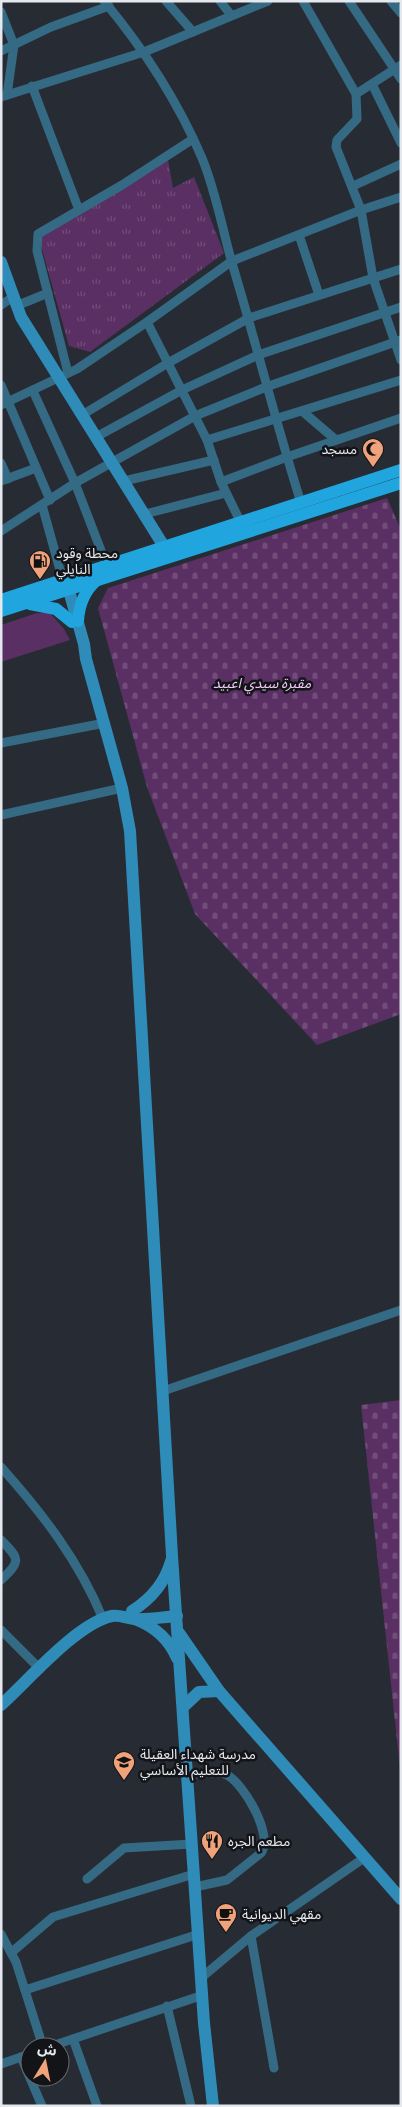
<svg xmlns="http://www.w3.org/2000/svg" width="402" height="2107" viewBox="0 0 402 2107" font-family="Merriweather,'Noto Sans Arabic',serif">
<defs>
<pattern id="grass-tufts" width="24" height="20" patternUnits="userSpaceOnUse" patternTransform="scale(1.25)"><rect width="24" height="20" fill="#5a2f63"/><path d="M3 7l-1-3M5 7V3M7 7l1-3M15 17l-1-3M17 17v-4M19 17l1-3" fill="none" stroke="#724d7a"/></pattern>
<pattern id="cemetery-stones" width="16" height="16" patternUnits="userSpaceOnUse" patternTransform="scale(1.25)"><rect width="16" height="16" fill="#5a2f63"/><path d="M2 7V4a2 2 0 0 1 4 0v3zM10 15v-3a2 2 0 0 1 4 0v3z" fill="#724d7a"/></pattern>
</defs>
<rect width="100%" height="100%" fill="#272c34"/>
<path fill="url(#grass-tufts)" d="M168 160 173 188 194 177 224 253 90 352 69 346 38 235Z"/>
<g fill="url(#cemetery-stones)">
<path d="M387 498 401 530V1014L317 1045 195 914 147 787 98 608 108 588Z"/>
<path d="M401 1400V1777L361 1405Z"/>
</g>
<path fill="#5a2f63" d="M37 613H50L64 629 70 640 1 662V625Z"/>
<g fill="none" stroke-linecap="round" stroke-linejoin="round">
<g stroke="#356a85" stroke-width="9">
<path d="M104 1C143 48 178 102 202 158 216 192 222 228 232 263 256 343 276 423 301 503"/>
<path d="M166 1 193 32"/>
<path d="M220 1 231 15"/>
<path d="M303 1 356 94 357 119 337 140 336 147 361 210 373 278 401 360"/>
<path d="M349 1 401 79"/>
<path d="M391 1 401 13"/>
<path d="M1 12 14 45 7 95"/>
<path d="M1 51 51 27 109 6"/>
<path d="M372 84 401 143"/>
<path d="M32 86 79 210"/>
<path d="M356 94 401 65"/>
<path d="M1 97 144 52 268 1"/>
<path d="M353 186 401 164"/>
<path d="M299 235 319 295"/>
<path d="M1 305 13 297"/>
<path d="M16 306 48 293"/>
<path d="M147 322 207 440 221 482 241 523"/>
<path d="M68 373 37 251 38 234 122 185 193 139"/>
<path d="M1 385 50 500"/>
<path d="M33 391 75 483 107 566"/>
<path d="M1 405 77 369 147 322 232 261 361 210 401 197"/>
<path d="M302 411 336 440"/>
<path d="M82 415 168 363 249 318 401 269"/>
<path d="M96 437 182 390 258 355 401 307"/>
<path d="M207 440 401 380"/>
<path d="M1 463 8 479"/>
<path d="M1 481 36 468"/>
<path d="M124 481 214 460"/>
<path d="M221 482 287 457 401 418"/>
<path d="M42 505 60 570 66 579"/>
<path d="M145 514 226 493"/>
<path d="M1 531 75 483 195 416 266 387 401 340"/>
<path d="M1 743 105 723"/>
<path d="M1 815 122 788"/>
<path d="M163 1391 401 1310"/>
<path d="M1 1467C43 1514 79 1561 103 1619"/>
<path d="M1 1540C20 1559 21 1561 1 1580"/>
<path d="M1 1630 40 1669"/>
<path d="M188 1775C199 1774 216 1770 227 1775 244 1784 274 1835 261 1853L227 1880 195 1887"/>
<path d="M87 1879 124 1848 192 1844"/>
<path d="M1 1934 16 1962 43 2047"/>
<path d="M251 1936 274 2068"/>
<path d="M12 1952 53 1917 194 1874"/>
<path d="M201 1978 251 1936 364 1858"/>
<path d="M25 1990 199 1934"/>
<path d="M167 2006 191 2106"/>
<path d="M73 2039 97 2106"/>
<path d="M49 2047 203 1995"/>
<path d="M21 2057 42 2106"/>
<path d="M1 2064 30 2054"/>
</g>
<g stroke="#2f8bb7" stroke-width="12">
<path d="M1 262 21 317 165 548"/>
<path d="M66 580 84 644 86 659 122 788 130 831 172 1556 204 2023 213 2106"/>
<path d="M132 1611C151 1599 165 1583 171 1561"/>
<path d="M137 1620C155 1627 169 1640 177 1658"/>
<path d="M179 1633 219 1691 401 1899"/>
<path d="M1 1705C28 1681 77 1623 112 1616 120 1615 126 1618 134 1619 148 1620 163 1617 177 1616"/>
<path d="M183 1707 199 1692 219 1691"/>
</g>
<g stroke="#21a5de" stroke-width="12">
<path d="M1 600 401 470"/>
<path d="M30 604 56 609 72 622"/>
<path d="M1 611 401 483"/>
<path d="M78 621C79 604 84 591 97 580"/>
</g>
</g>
<defs>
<g id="mosque-pin" transform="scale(1.125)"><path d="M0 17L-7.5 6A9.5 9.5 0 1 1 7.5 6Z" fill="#f0a27a" stroke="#121418"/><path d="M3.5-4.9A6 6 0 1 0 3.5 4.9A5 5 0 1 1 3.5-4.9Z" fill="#111"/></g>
<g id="fuel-pin" transform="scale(1.125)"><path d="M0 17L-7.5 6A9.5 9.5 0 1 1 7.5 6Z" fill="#f0a27a" stroke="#121418"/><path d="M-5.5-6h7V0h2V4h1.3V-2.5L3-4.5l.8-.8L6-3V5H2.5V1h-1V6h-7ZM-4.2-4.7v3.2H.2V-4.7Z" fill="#111"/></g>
<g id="school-pin" transform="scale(1.125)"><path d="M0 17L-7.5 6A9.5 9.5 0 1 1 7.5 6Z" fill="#f0a27a" stroke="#121418"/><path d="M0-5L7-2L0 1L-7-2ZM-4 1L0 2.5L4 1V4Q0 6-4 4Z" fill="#111"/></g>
<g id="restaurant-pin" transform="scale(1.125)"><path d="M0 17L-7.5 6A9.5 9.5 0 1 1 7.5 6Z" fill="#f0a27a" stroke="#121418"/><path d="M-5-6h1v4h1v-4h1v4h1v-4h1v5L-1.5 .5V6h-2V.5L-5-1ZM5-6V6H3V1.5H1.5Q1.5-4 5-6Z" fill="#111"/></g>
<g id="cafe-pin" transform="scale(1.125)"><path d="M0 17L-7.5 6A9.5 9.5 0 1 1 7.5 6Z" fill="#f0a27a" stroke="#121418"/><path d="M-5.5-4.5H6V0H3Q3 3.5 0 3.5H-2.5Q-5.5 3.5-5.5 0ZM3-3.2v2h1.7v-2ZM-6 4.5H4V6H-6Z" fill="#111"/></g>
</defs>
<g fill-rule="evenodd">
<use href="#mosque-pin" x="373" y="449"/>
<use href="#fuel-pin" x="40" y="561"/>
<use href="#school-pin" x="124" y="1762"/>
<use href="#restaurant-pin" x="212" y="1841"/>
<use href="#cafe-pin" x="226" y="1914"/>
</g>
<g text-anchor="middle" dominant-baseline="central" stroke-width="5" stroke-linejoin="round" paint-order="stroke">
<g font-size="14" fill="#e5e8ed" stroke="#121418" text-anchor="start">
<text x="357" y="449" text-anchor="end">مسجد</text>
<text x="56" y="553">محطة وقود<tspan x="56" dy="16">النايلي</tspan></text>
<text x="140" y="1754">مدرسة شهداء العقيلة<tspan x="140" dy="16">للتعليم الأساسي</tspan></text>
<text x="228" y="1841">مطعم الجره</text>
<text x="242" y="1914">مقهي الديوانية</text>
</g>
<g font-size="14" font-style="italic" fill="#efc8f7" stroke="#121418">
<text x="262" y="683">مقبرة سيدي اعبيد</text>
</g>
</g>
<rect width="402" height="2107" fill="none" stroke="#e5e8ed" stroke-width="5"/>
<g transform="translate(45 2062) rotate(10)"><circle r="24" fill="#121418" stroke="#66696d"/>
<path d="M0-4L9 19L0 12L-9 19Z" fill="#f0a27a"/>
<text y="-8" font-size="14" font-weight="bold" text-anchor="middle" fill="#e5e8ed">ش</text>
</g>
</svg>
